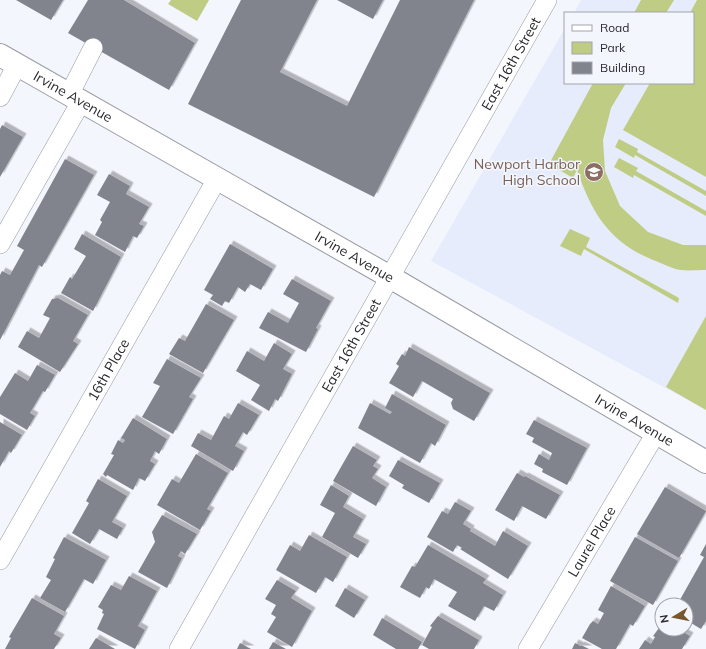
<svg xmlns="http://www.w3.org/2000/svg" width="706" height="649" viewBox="0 0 706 649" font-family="Mulish,sans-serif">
<defs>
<filter id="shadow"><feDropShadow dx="3.5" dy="-3.5" stdDeviation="0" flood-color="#0004"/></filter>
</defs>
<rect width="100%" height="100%" fill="#f3f6fd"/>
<path fill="#e6ecfc" d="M581 0H706V410L431 261 565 28V83H693V13H574Z"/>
<g fill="#becc84">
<path d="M171 0H209L197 21 168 4Z"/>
<path d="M641 0H674L666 13H634Z"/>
<path d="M697 0H706V177L623 130 650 83H693V13H690Z"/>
<path d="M593 83H626L611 108 603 140 605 171 620 206 648 232 683 245H706V270C698 270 689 271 681 270 672 269 662 263 653 260 609 242 592 213 577 170L573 178 549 164Z"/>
<path d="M619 139 638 149 637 152 706 191V196L635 155 634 158 615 147Z"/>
<path d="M619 158 638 168 636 171 706 211V216L634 175 633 178 614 167Z"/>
<path d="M570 229 590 238 586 247 679 298 678 303 584 249 581 256 560 246Z"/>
<path d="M706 316V410L666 387Z"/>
</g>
<g fill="#82848d" filter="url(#shadow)">
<path d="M16 0H63L51 20Z"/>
<path d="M88 0H124L195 43 169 90 68 33Z"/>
<path d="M241 0H317L280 72 347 106 400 0H474L374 197 188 104Z"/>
<path d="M337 0H383L373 19Z"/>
<path d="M2 125 23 137 0 177V129Z"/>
<path d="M65 159 94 175 42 267 39 265 0 340V275L2 271 10 275 24 250 17 246Z"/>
<path d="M109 174 130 186 126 194 149 207 139 224 144 226 137 238 133 236 125 252 95 235 102 222 100 220 110 202 97 195Z"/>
<path d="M82 234 121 257 93 311 61 293 70 277 72 279 86 256 74 249Z"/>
<path d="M230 244 273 269 261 290 250 284 245 292 238 287 229 303 225 301 222 306 210 299 213 295 204 290Z"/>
<path d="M292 279 331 301 316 328 318 329 306 352 259 328 268 312 288 323 299 303 283 294Z"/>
<path d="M58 298 88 315 73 341 78 344 60 372 18 347 27 331 39 338 50 318 43 315 52 299Z"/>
<path d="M206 304 234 320 203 373 169 354 179 338 185 341Z"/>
<path d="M274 343 292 354 283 369 292 374 278 401 275 399 269 411 251 400 260 385 236 371 247 351 264 361Z"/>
<path d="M409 347 490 393 474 421 453 409 451 403 453 399 422 381 413 397 389 383 399 366 396 364 402 354 405 356Z"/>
<path d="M167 359 201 378 189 397 193 399 173 434 142 417 160 386 153 383Z"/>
<path d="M37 365 55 375 45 392 43 391 30 413 35 416 27 430 0 414V397L15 373 28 381Z"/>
<path d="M392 394 446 425 435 446 431 443 420 463 358 428 370 403 390 414 392 412 385 408Z"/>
<path d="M238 403 259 415 247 435 243 432 235 446 244 451 233 471 191 446 198 433 211 440 224 416 229 419Z"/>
<path d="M133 418 167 439 159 454 155 451 150 461 155 464 145 481 139 478 133 490 107 475 106 477 103 474 114 455 111 454 118 440 123 443 125 440 121 438Z"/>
<path d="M534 420 587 448 567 485 542 472 543 469 534 464 539 454 549 460 552 453 532 442 534 438 526 434Z"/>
<path d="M0 422 22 435 11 453 9 451 0 467Z"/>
<path d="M353 446 377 460 373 466 378 469 372 478 386 487 376 506 333 481Z"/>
<path d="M196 454 228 473 207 509 211 511 200 530 157 505 172 479 179 483Z"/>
<path d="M398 460 440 483 429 503 402 488 404 485 389 476Z"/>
<path d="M517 473 524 477 525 476 560 495 546 519 522 506 514 521 495 510Z"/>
<path d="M98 479 127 496 112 522 123 528 117 539 99 529 90 544 72 533 89 503 86 501Z"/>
<path d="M331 485 349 496 343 507 363 519 353 537 366 544 358 558 322 537 335 513 320 505Z"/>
<path d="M665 487 706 511 679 558 637 534Z"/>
<path d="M455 502 471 511 463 524 471 529 470 531 495 546 503 531 528 546 508 579 460 549 462 548 457 545 453 552 427 537 442 511 448 514Z"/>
<path d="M162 515 197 534 185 554 181 551 178 556 182 558 167 588 138 572 155 542 152 532Z"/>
<path d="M309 535 347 557 333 582 325 577 316 593 276 570 290 545 300 551Z"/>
<path d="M64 537 106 560 93 584 84 579 65 612 40 598 51 580 46 577 55 559 53 558Z"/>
<path d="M635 537 678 561 653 605 610 581Z"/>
<path d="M706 544V621L701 629 686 620V605H677L704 557 700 555Z"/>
<path d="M428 545 486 579 483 583 503 595 494 611 484 606 475 621 448 606 457 592 434 579 429 589 426 587 420 598 400 587 412 566 415 567Z"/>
<path d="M129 576 157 591 138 626 145 630 135 649 97 629 104 614 102 613 103 610 98 607 111 585 121 590Z"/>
<path d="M277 580 296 591 291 598 312 611 292 647 267 632 276 617 271 614 276 605 265 599Z"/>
<path d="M611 586 645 606 633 626 630 624 616 649H602L582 638 590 624 593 621 598 624 604 613 598 610Z"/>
<path d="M345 588 365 600 354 618 335 606Z"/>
<path d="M32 598 64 616 54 634 61 638 54 649H5L11 638 9 637Z"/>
<path d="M438 616 479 640 474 649H429L422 645 432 627 430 626Z"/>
<path d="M382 618 422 642 418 649H396L373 635Z"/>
<path d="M662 624V629H678L690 636 682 649H639L645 640 651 644 655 637 653 636Z"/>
<path d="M96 638 115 649H89Z"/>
<path d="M273 642 286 649H269Z"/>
<path d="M240 643 251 649H237Z"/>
<path d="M575 643 581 646V645L589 649H572Z"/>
</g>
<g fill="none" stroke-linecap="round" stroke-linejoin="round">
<g stroke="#979aa3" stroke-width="20">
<g id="minor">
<path d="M69 95 93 48"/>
<path d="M0 97 17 65"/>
<path d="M0 244 81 102"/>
<path id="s1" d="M0 560 217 179"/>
<path id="s2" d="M179 649 547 0"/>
<path id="s3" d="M528 649 656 433"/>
</g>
</g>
<g stroke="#979aa3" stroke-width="24">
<g id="major">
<path id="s4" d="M0 55 390 277 706 462"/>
</g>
</g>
<use href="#minor" stroke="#fff" stroke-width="19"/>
<use href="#major" stroke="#fff" stroke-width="22"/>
</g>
<defs>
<g id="school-disc" transform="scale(1)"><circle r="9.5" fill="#8d6e63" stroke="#f3f6fd"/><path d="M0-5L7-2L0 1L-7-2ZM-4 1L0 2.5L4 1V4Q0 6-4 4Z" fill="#fff"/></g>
</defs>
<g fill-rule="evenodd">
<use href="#school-disc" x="594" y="172"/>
</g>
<g text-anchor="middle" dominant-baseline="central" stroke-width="3" stroke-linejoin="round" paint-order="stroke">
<g font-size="14" fill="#28292d" stroke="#f3f6fd">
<text stroke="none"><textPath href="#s2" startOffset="673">East 16th Street</textPath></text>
<text stroke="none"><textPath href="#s4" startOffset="84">Irvine Avenue</textPath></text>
<text stroke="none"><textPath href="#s4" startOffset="408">Irvine Avenue</textPath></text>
<text stroke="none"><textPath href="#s2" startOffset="349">East 16th Street</textPath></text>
<text stroke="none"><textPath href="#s1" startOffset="219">16th Place</textPath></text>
<text stroke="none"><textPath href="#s4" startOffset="732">Irvine Avenue</textPath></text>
<text stroke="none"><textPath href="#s3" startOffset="125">Laurel Place</textPath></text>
</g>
<g font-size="14" fill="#785e54" stroke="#f3f6fd" text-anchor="end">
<text x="580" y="164">Newport Harbor<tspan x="580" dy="16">High School</tspan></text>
</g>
</g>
<rect x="564" y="12" width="130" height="72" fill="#f3f6fd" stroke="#a2a4aa"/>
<rect x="572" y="25" width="20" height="6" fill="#ffffff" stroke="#a2a4aa"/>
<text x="600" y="32" font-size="12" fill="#28292d">Road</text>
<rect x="572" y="42" width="20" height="12" fill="#becc84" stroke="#a2a4aa"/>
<text x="600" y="52" font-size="12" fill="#28292d">Park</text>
<rect x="572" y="62" width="20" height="12" fill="#82848d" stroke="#a2a4aa"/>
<text x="600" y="72" font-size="12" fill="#28292d">Building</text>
<g transform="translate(674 617) rotate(260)"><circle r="19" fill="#f3f6fd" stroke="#a2a4aa"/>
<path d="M0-3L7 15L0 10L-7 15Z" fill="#78572e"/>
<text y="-6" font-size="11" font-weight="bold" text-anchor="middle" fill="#28292d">N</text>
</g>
</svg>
